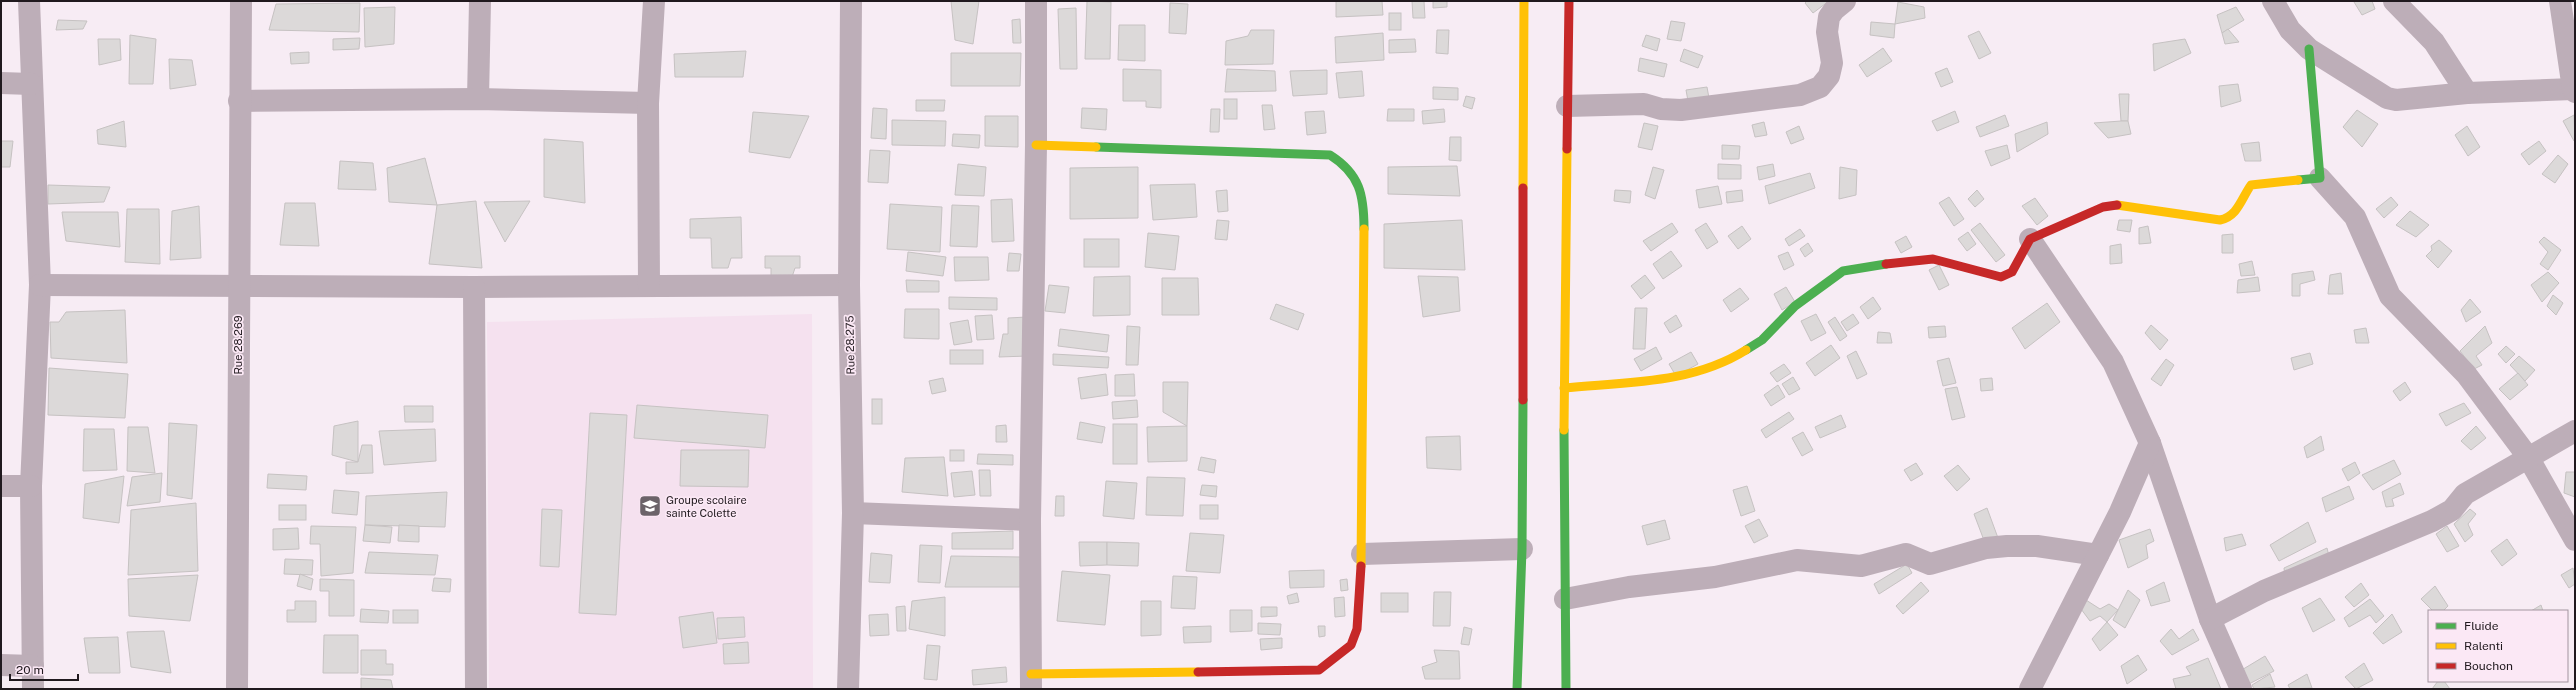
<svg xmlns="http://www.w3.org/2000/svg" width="2576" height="690" viewBox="0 0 2576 690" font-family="'Public Sans',sans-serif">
<rect width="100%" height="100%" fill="#f7ecf4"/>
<path fill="#f5e1ef" d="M812 314 813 689H489L487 322Z"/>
<g fill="#dcd9d9" stroke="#c6c2c2">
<path d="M951 1H979L973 44 955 40Z"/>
<path d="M1087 1 1111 2 1110 59H1085Z"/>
<path d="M1336 1H1382L1383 15 1336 17Z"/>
<path d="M1412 1H1424L1425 18H1413Z"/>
<path d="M1433 1H1447V7L1433 8Z"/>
<path d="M1807 1H1829L1813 13 1805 3Z"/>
<path d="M2357 1H2372L2375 9 2362 15 2354 2Z"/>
<path d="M1898 2 1924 7 1925 18 1895 24Z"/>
<path d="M360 3 359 32 269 30 276 4Z"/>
<path d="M1170 3 1188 4 1186 34 1169 33Z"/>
<path d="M395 7 394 44 365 47 364 8Z"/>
<path d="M2236 7 2244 20 2222 33 2217 15Z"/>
<path d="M1076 8 1077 69H1060L1058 9Z"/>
<rect x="1389" y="13" width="12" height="17"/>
<path d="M1020 19 1021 43H1013L1012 20Z"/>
<path d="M58 20 87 21 83 29 56 30Z"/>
<path d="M1671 21 1685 23 1681 41 1667 39Z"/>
<path d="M1871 22 1895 24 1894 38 1870 35Z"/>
<path d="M1119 25H1145V61L1118 60Z"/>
<path d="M2228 29 2239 42 2225 44 2222 33Z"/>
<path d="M1251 30H1274L1273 64 1225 65 1226 41 1248 36Z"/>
<path d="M1437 30H1449L1448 54 1436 53Z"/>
<path d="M1979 31 1991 53 1979 59 1968 36Z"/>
<path d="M1383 33 1384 60 1336 63 1335 37Z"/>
<path d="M130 35 156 39 153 84H129Z"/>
<path d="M1646 35 1660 39 1657 51 1642 46Z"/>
<path d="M360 38 359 49 333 50V39Z"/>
<path d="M98 39H120L121 60 99 65Z"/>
<path d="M1415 39 1416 52 1389 53V40Z"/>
<path d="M2185 39 2191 53 2154 71 2153 44Z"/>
<path d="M1883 48 1892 61 1867 77 1859 65Z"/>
<path d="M1684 49 1703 56 1698 68 1680 61Z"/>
<path d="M746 51 743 77H675L674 54Z"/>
<path d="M309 52V63L291 64 290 53Z"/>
<path d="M951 53H1021L1020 86H951Z"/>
<path d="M1640 58 1667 64 1664 77 1638 71Z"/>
<path d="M169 59 192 60 196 85 170 89Z"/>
<path d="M1947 68 1953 82 1941 87 1935 73Z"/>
<path d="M1123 69 1161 70V108L1146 107V101H1123Z"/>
<path d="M1227 69 1275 71 1276 91 1225 92Z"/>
<path d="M1327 70V94L1293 96 1290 71Z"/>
<path d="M1362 71 1364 96 1339 98 1336 73Z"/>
<path d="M2238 84 2241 101 2221 107 2219 86Z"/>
<path d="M1433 87 1458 88V100L1433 99Z"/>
<path d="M1707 87 1709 98 1688 101 1686 90Z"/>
<path d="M2119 94H2129L2128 121H2121Z"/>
<path d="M1466 96 1475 98 1472 109 1463 106Z"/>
<rect x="1224" y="99" width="13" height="20"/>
<path d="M916 100H945L944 111H916Z"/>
<path d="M1262 105H1272L1275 129 1264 130Z"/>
<path d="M873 108 887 109 886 139 871 138Z"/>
<path d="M1082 108 1107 109 1106 130 1081 128Z"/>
<path d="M1211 109H1220L1219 132H1210Z"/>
<path d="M1388 109H1414V121H1387Z"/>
<path d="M1444 109 1445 122 1423 124 1422 111Z"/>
<path d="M2357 110 2378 124 2362 147 2343 127Z"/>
<path d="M1324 111 1326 133 1307 135 1305 112Z"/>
<path d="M1955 111 1959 122 1937 131 1932 121Z"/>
<path d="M753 112 809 116 790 158 749 152Z"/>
<path d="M2005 115 2009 126 1980 137 1976 127Z"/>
<path d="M2574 115 2575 140 2574 141 2563 121Z"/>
<path d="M985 116H1018V147L985 146Z"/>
<path d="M892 120 946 121 945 146 892 145Z"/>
<path d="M124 121 126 147 98 144 97 130Z"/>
<path d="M2121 121H2128L2131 134 2108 138 2094 123Z"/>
<path d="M1764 122 1767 135 1755 137 1752 125Z"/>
<path d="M2047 122 2048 134 2017 152 2015 134Z"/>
<path d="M1644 123 1658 126 1652 150 1638 147Z"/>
<path d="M1799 126 1804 139 1791 144 1786 132Z"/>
<path d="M2467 126 2480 147 2468 156 2455 135Z"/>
<path d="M953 134 980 135 979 148 952 146Z"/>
<path d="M1450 137H1461V161L1449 160Z"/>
<path d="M544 139 583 142 585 203 544 197Z"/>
<path d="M1 141H13L10 167H1Z"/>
<path d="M2539 141 2546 151 2529 165 2521 154Z"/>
<path d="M2259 142 2261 161H2245L2241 144Z"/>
<path d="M1722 145 1740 146 1739 159H1722Z"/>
<path d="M2007 145 2010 158 1991 166 1985 151Z"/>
<path d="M870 150 890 151 888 183 868 182Z"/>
<path d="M2558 155 2568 164 2555 183 2542 174Z"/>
<path d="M425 158 437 205 389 202 387 168Z"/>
<path d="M340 161 373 163 376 190 338 189Z"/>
<path d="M958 164 986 167 984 196 955 195Z"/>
<path d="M1718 164 1741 165V179H1718Z"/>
<path d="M1773 164 1775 176 1759 180 1757 167Z"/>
<path d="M1457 166 1460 196 1388 194V167Z"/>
<path d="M1138 167V218L1070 219V168Z"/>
<path d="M1653 167 1664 170 1655 199 1645 195Z"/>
<path d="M1840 167 1857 170 1856 195 1839 199Z"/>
<path d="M1810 173 1815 188 1769 204 1765 186Z"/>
<path d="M1195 184 1197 217 1153 220 1150 185Z"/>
<path d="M48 185 110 187 104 202 48 204Z"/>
<path d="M1718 186 1722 204 1699 208 1696 190Z"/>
<path d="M1227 190 1228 211 1218 212 1216 191Z"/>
<path d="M1615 190 1631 191 1630 203 1614 201Z"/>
<path d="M1742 190 1743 201 1727 203 1726 192Z"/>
<path d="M1977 190 1984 199 1975 207 1968 199Z"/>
<path d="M1949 197 1964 219 1954 226 1939 203Z"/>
<path d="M2391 197 2398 205 2384 218 2376 209Z"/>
<path d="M2035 198 2048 216 2037 225 2022 206Z"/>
<path d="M1012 199 1014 241 992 242 991 200Z"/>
<path d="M476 201 482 268 429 264 437 205Z"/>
<path d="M530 201 505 242 484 202Z"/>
<path d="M285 203H315L319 246 280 245Z"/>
<path d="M890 204 942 207 940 252 887 249Z"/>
<path d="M952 205 979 206 977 247 950 246Z"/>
<path d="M199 206 201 258 170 260 172 211Z"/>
<path d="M127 209H159L160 264 125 262Z"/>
<path d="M2410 211 2429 225 2416 237 2396 225Z"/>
<path d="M62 212H118L120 247 66 241Z"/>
<path d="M741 217 742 258H731L728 268H712L711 238H690V219Z"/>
<path d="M1217 220 1229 221 1227 240 1215 239Z"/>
<path d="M1462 220 1465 270 1384 268V224Z"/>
<path d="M2119 220H2132L2130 232 2117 230Z"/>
<path d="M1672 223 1678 232 1651 251 1643 241Z"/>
<path d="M1706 223 1718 242 1707 249 1695 230Z"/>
<path d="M1980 223 2005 255 1996 262 1971 230Z"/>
<path d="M1742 226 1751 239 1738 249 1728 236Z"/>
<path d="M2148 226 2151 243 2139 244V228Z"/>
<path d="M1800 229 1805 236 1789 246 1785 239Z"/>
<path d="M1968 232 1976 244 1967 251 1958 239Z"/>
<path d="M1148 233 1179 236 1175 270 1145 267Z"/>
<path d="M2233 234V253H2222V235Z"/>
<path d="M1906 236 1912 247 1901 253 1895 242Z"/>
<path d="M2544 237 2561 250 2548 270 2540 264 2548 252 2539 242Z"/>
<rect x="1084" y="239" width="35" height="28"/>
<path d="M2439 240 2452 251 2438 268 2426 256 2432 250 2431 246Z"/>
<path d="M1808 243 1813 251 1805 257 1800 249Z"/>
<path d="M2121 244 2122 263 2110 264V246Z"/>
<path d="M1671 251 1682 266 1663 279 1653 264Z"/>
<path d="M908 252 946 257 943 276 906 271Z"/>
<path d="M1788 252 1794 265 1784 270 1778 256Z"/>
<path d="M1009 253 1021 254 1019 271H1007Z"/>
<path d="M765 256H800V268H795L791 280H771V268H765Z"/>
<path d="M954 257H988L989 280 955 281Z"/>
<path d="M2252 261 2255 275 2241 276 2239 264Z"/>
<path d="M1939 265 1949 285 1939 290 1929 270Z"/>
<path d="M2313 271 2315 280 2300 284V296H2292V274Z"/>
<path d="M2548 272 2559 283 2542 302 2531 285Z"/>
<path d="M2341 273 2343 294H2328L2330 275Z"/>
<path d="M1645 275 1655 288 1641 299 1631 286Z"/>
<path d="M1130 276V315L1093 316 1094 277Z"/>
<path d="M1418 276 1458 277 1460 311 1423 317Z"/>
<path d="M2258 277 2260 291 2237 293 2238 280Z"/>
<path d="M1162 278H1198L1199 315H1162Z"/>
<path d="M906 280 939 281V292H907Z"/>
<path d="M1049 285 1069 287 1065 313 1045 311Z"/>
<path d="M1786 287 1795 302 1782 310 1774 294Z"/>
<path d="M1740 288 1749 299 1731 312 1723 300Z"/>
<path d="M2553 295 2563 303 2556 315 2547 306Z"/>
<path d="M949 297 997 298V310L949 309Z"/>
<path d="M1873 297 1881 309 1868 319 1860 307Z"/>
<path d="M2470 299 2481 312 2466 322 2461 310Z"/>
<path d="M2047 303 2060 322 2025 349 2012 328Z"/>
<path d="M1276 304 1304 314 1298 330 1270 319Z"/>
<path d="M1635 308H1647L1645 349H1633Z"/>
<path d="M905 309H939V339L904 338Z"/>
<path d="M125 310 127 363 51 358 50 322H59L66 312Z"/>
<path d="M1816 314 1826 333 1811 341 1801 321Z"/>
<path d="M1853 314 1859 323 1847 331 1841 322Z"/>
<path d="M992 315 994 339 977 340 975 316Z"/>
<path d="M1676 315 1682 326 1670 333 1664 323Z"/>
<path d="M1027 317 1028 356 999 357 1003 334H1008V318Z"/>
<path d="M1835 317 1847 336 1840 341 1828 322Z"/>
<path d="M968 320 972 342 954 345 950 323Z"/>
<path d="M2151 325 2168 340 2160 350 2145 333Z"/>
<path d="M1127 326 1140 327 1138 365H1126Z"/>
<path d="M1945 326 1946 337 1929 338 1928 327Z"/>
<path d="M2485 326 2492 343 2476 356 2482 365 2474 369 2460 351Z"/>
<path d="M2366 328 2369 343H2356L2354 330Z"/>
<path d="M1060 329 1109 335 1107 352 1058 346Z"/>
<path d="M1878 332 1890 333 1892 343H1877Z"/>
<path d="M1831 345 1840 358 1815 376 1806 363Z"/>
<path d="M2506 346 2515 354 2506 363 2498 354Z"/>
<path d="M1656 347 1662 359 1641 371 1634 359Z"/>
<rect x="950" y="350" width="33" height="14"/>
<path d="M1856 351 1867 374 1857 379 1847 356Z"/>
<path d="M1691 352 1698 364 1676 376 1669 364Z"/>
<path d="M2310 353 2313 364 2294 370 2291 358Z"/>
<path d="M1053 354 1109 357 1108 368 1053 365Z"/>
<path d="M2519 356 2535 370 2525 381 2510 365Z"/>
<path d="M1949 358 1956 383 1943 386 1937 361Z"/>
<path d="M2166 359 2174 365 2161 386 2151 379Z"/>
<path d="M1784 364 1791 373 1777 382 1770 373Z"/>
<path d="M49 368 128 374 125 418 48 415Z"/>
<path d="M2518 373 2528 385 2510 400 2499 389Z"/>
<path d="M1106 374 1108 395 1081 399 1078 378Z"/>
<path d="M1134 374 1135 396H1115V375Z"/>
<path d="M1793 377 1800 389 1789 395 1782 384Z"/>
<path d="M943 378 946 391 932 394 929 381Z"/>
<path d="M1992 378 1993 390 1981 391 1980 379Z"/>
<path d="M1163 382H1188L1187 426 1163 412Z"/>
<path d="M2405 382 2411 392 2400 401 2393 391Z"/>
<path d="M1778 385 1785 397 1771 406 1764 395Z"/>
<path d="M1957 387 1965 417 1952 420 1945 389Z"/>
<rect x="872" y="399" width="10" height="25"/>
<path d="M1137 400 1138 417 1113 419 1112 402Z"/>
<path d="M2464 403 2471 413 2446 426 2439 414Z"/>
<path d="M637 405 768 415 765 448 634 438Z"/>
<path d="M404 406H433V422H405Z"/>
<path d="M1789 412 1794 419 1766 438 1761 430Z"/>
<path d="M590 413 627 415 616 615 579 613Z"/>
<path d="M1841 415 1846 427 1820 438 1815 427Z"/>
<path d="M358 421V462L332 455 334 426Z"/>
<path d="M1080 422 1105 427 1102 443 1077 439Z"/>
<path d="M169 423 197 425 192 499 167 495Z"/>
<rect x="1113" y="424" width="24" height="40"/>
<path d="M1006 425 1007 442H996V426Z"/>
<path d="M1187 426V461L1148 462 1147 427Z"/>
<path d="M2476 426 2486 438 2471 450 2461 441Z"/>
<path d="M128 427H148L155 473 127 471Z"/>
<path d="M84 429H114L117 470 83 471Z"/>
<path d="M435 429 436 461 384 465 379 431Z"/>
<path d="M1803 432 1813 450 1802 456 1792 438Z"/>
<path d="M1460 436 1461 470 1427 468 1426 437Z"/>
<path d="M2321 436 2324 450 2307 458 2304 447Z"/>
<path d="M362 445H372L373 473 346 474V462H358Z"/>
<path d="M681 450H749L748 487 680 486Z"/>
<rect x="950" y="450" width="14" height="11"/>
<path d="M978 454 1013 455V465L977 464Z"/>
<path d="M944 457 948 496 902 492 905 458Z"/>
<path d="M1201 457 1216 460 1214 473 1198 470Z"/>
<path d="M2394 460 2401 474 2373 490 2362 475Z"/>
<path d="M2355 462 2360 473 2348 481 2342 469Z"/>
<path d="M1916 463 1923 474 1911 481 1904 470Z"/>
<path d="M1958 465 1970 479 1957 491 1944 476Z"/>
<path d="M979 470H990L991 496H980Z"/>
<path d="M972 471 975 495 954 497 951 473Z"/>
<path d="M2566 472H2575V497L2564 493Z"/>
<path d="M162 473 160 502 127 506 132 477Z"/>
<path d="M268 474 307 476 306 490 267 488Z"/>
<path d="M124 476 119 523 83 518 85 484Z"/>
<path d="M1147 477 1185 478 1183 516 1146 515Z"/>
<path d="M1106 481 1137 483 1134 519 1103 516Z"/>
<path d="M2400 483 2404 494 2392 499 2394 506 2386 507 2382 492Z"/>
<path d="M1202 485 1217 486 1216 497 1200 495Z"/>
<path d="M1747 486 1755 511 1741 516 1733 490Z"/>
<path d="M2349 486 2354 499 2326 512 2322 498Z"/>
<path d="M334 490 359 492 357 515 332 513Z"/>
<path d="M447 492 445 527 365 525 366 496Z"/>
<path d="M1056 496H1064V516H1055Z"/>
<path d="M196 503 198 571 128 575 131 510Z"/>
<rect x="279" y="505" width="27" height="15"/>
<rect x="1200" y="505" width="18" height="14"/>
<path d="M1987 508 1998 538 1985 543 1974 514Z"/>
<path d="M542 509 562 510 559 567 540 566Z"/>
<path d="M2470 509 2476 514 2468 524 2473 535 2465 542 2454 524Z"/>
<path d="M1759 519 1768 536 1754 543 1745 526Z"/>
<path d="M1665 520 1670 539 1647 545 1642 526Z"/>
<path d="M2308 522 2316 542 2279 561 2270 545Z"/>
<path d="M365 525 392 527 390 543 363 541Z"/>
<path d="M399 525 419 526V542L398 541Z"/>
<path d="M311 526 356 527 353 573 321 576 320 544H310Z"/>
<path d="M2447 526 2459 546 2447 552 2436 534Z"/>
<path d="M298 528 299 549 273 550V529Z"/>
<path d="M2150 529 2154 541 2146 545 2148 558 2128 568 2119 540Z"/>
<path d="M1013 531V549H952V533Z"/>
<path d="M1190 533 1224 535 1220 573 1186 571Z"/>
<path d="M2242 534 2246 545 2226 551 2224 538Z"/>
<path d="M2507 539 2517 554 2502 566 2491 551Z"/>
<path d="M1079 542H1107V565L1080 566Z"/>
<path d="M1107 542 1139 543 1138 566 1107 565Z"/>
<path d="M920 545 942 546 940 583 918 582Z"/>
<path d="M2327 548 2330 560 2285 577 2284 568Z"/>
<path d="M369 552 438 555 435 575 365 573Z"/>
<path d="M871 553 892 555 890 583 869 582Z"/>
<path d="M951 556 1021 557 1020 587H945Z"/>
<path d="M285 559 313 560 312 575 284 574Z"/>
<path d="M1907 564 1912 573 1879 594 1874 584Z"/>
<path d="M2573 568 2575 584 2569 588 2561 575Z"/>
<path d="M1324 570V587L1290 588 1289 571Z"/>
<path d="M1062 571 1110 575 1105 625 1057 621Z"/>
<path d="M300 574 313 579 311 590 297 586Z"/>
<path d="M198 575 190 621 129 616 128 579Z"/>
<path d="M1173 576 1197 577 1195 609 1171 608Z"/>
<path d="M434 578 451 579 450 592 432 591Z"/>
<path d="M320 579 354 580V616H329V591H320Z"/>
<path d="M1347 579 1348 590 1341 591 1340 580Z"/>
<path d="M1921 582 1929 591 1903 614 1896 606Z"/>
<path d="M2164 582 2170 601 2151 606 2146 591Z"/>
<path d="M2361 583 2369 595 2354 607 2345 597Z"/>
<path d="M2435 586 2448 606 2443 611H2433L2421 599Z"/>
<path d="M2128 590 2140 600 2125 628 2113 620Z"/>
<path d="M1434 592H1451L1450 626H1433Z"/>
<path d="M1297 593 1299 602 1289 604 1287 596Z"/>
<rect x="1381" y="593" width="27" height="19"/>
<path d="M945 597V636L909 629 912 601Z"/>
<path d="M1344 597 1345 616 1335 617 1334 598Z"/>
<path d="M2320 598 2335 620 2313 632 2302 608Z"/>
<path d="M2370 599 2384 616 2376 623 2370 615 2349 627 2344 618Z"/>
<path d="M2086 600 2100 609 2109 604 2118 610 2107 622 2100 616 2090 621 2081 609Z"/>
<path d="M295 601H316V622H287V610H295Z"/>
<path d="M1141 601H1161V635L1141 636Z"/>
<path d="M2541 605 2543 611H2531Z"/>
<path d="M905 606 906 631H897L896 607Z"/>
<path d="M1261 607H1277V616L1261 617Z"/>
<path d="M361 609 389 611 388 623 360 622Z"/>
<rect x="393" y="610" width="25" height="13"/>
<path d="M1230 610H1252V631L1230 632Z"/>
<path d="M713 612 717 643 683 648 679 617Z"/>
<path d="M888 614 889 635 870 636 869 615Z"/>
<path d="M2392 614 2402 632 2383 644 2373 633Z"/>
<path d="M744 617 745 637 718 639 717 618Z"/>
<path d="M2107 622 2118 635 2100 651 2092 639Z"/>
<path d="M1258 623 1281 624 1280 635 1258 634Z"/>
<path d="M1211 626V642L1184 643 1183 627Z"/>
<path d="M1318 626H1325V636L1319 637Z"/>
<path d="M1464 627 1472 629 1469 645 1461 644Z"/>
<path d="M2171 629 2179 639 2193 629 2199 640 2172 655 2160 641Z"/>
<path d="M164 631 171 673 131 667 127 632Z"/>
<path d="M324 635H358V673H323Z"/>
<path d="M118 637 120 673H89L84 638Z"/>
<path d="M1282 638V648L1261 650 1260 639Z"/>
<path d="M748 642 749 663 724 664 723 644Z"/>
<path d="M927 645 940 646 937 680 924 679Z"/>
<path d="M361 650H386V664H393V675H361Z"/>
<path d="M1434 650 1459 651 1460 679H1425L1422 667 1437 662Z"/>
<path d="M2138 655 2147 670 2127 684 2121 666Z"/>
<path d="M2265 656 2274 671 2247 685 2240 671Z"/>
<path d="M2208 658 2221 689H2176L2173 679 2191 675 2186 667Z"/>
<path d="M2364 663 2373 680 2356 689 2345 677Z"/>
<path d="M1006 667 1007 682 973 685 972 670Z"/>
<path d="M2270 674 2275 687 2254 689 2252 685Z"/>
<path d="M2307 674 2312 688 2290 689 2288 685Z"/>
<path d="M361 678 391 680 393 689H361Z"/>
<path d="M2438 681H2444L2450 689H2432Z"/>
</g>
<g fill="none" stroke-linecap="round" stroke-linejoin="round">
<g stroke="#bdaeb8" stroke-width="22">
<path d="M29 1 40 285 31 486 33 689"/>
<path d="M2273 1 2290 30 2309 49 2387 98 2396 100 2467 93 2573 89 2575 92"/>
<path d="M2394 1 2434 42 2467 93"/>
<path d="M2560 1 2573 89 2575 88"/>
<path d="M1 83 31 84"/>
<path d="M478 99 480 1"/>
<path d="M239 101 478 99 648 103"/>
<path d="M1567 106 1644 104 1661 109 1681 110 1800 95 1820 87 1829 76 1832 63 1827 32 1829 17 1834 10 1845 1"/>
<path d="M2320 178 2355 217 2390 296 2466 374 2528 457 2575 540"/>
<path d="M40 285 474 287 849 285"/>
<path d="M649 286 648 103 654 1"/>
<path d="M474 287 476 689"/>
<path d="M2150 443 2210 619 2241 689"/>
<path d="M1 486H31"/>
<path d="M853 513 1030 520"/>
<path d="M1362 554 1522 549"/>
<path d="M1565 599 1629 587 1715 577 1797 560 1861 566 1906 554 1930 564 1986 548 2007 546H2037L2098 555"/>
<path d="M2210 619 2264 591 2432 521 2452 510 2465 494 2575 431"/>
<path d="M1 665 33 666"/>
<path d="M237 689 241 1"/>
<path d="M848 689 853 513 849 285 851 1"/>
<path d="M1031 689 1030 520 1036 145V1"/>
<path d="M2030 689 2120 512 2150 443 2113 362 2030 239"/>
</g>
<g stroke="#4caf50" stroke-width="9">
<path d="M1096 147 1330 155C1360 174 1364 195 1364 229"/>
<path d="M2298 180 2320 178 2309 49"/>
<path d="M1746 350 1762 340 1795 306 1843 271 1886 264"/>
<path d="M1564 430 1566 689"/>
<path d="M1517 689 1522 549 1523 400"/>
</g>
<g stroke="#ffc107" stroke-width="9">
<path d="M1036 145 1096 147"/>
<path d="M1523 188 1524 1"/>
<path d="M2117 205 2220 220C2238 216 2241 199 2251 185L2298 180"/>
<path d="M1564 388C1627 382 1692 384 1746 350"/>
<path d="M1564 430 1567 149"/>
<path d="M1361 566 1364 229"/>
<path d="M1031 674 1198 672"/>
</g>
<g stroke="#c62828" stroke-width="9">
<path d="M1567 149 1569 1"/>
<path d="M1886 264 1933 259 2001 277 2012 272 2030 239 2103 207 2117 205"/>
<path d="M1523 400V188"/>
<path d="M1198 672 1319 670 1351 645 1357 629 1361 566"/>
</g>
</g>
<defs>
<g id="school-square" transform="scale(1.15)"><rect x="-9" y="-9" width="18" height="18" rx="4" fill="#6b6369" stroke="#fbe8f5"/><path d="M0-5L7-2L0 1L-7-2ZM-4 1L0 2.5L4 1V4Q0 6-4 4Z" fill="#fff"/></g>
</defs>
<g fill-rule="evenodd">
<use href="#school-square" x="650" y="506"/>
</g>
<g text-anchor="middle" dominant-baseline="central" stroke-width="3.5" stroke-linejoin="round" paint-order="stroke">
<g font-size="11" fill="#20191e" stroke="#fbe8f5">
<text transform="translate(238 345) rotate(-90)">Rue 28.269</text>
<text transform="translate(850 345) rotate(-91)">Rue 28.275</text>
</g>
<g font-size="11" fill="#20191e" stroke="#fbe8f5" text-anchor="start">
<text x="666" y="500">Groupe scolaire<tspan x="666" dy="13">sainte Colette</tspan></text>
</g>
</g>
<rect width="2576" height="690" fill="none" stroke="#20191e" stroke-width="4"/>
<rect x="2428" y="610" width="140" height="72" fill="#fbe8f5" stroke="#a3959f"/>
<rect x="2436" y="623" width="20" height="6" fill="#4caf50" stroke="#a3959f"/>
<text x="2464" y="630" font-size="12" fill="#20191e">Fluide</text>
<rect x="2436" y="643" width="20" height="6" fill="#ffc107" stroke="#a3959f"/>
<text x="2464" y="650" font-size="12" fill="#20191e">Ralenti</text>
<rect x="2436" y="663" width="20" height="6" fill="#c62828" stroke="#a3959f"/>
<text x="2464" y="670" font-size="12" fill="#20191e">Bouchon</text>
<path d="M10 674v6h68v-6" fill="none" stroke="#20191e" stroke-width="2"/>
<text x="16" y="674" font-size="12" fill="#20191e" stroke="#fbe8f5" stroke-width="3" paint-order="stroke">20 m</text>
</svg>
